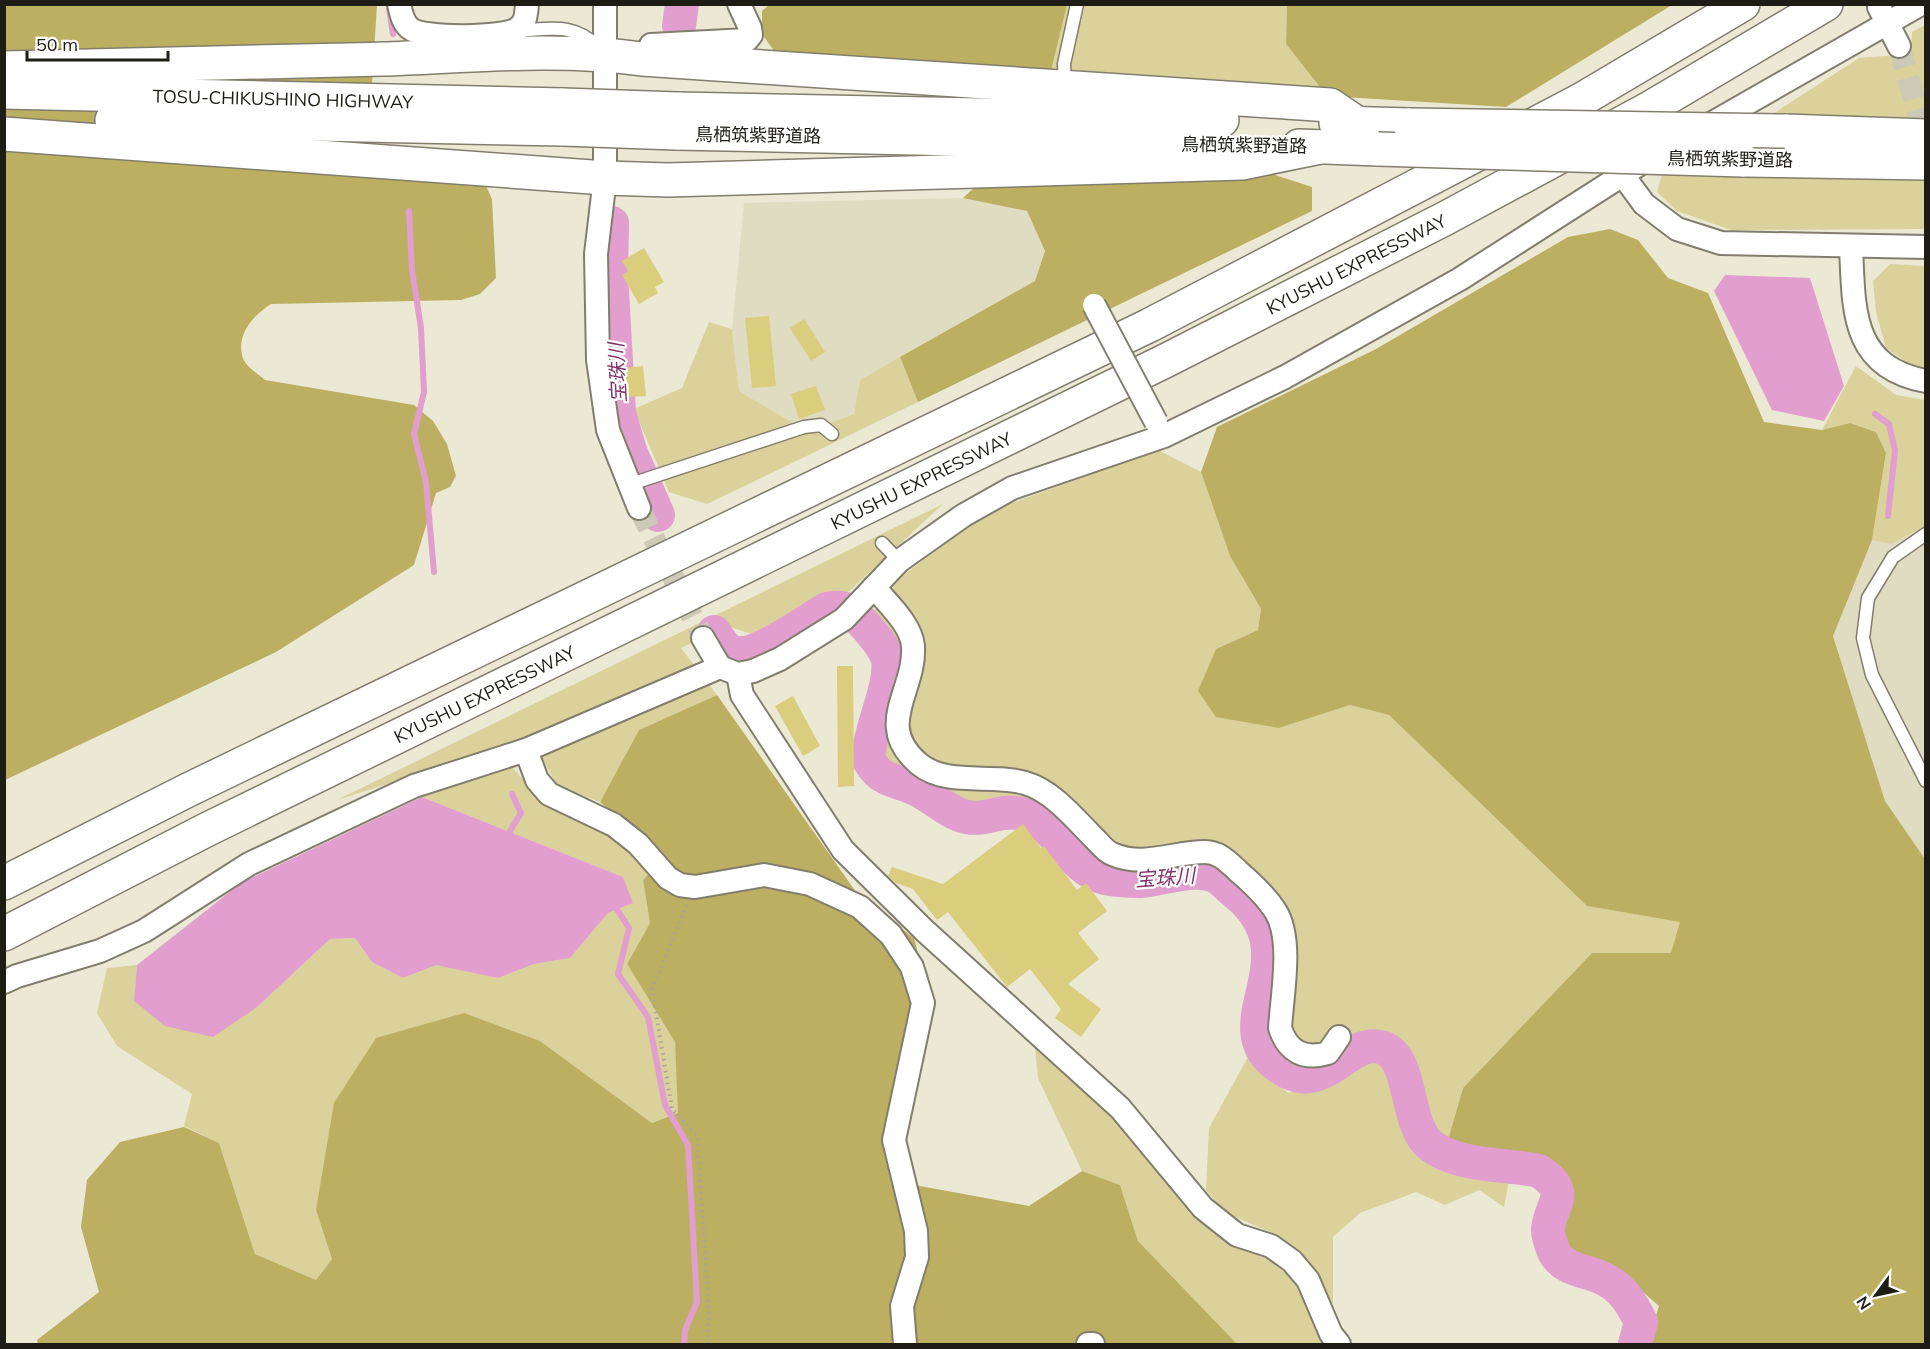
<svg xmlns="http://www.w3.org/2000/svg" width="1930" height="1349" viewBox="0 0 1930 1349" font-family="Mulish,'Noto Sans JP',sans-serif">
<rect width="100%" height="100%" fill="#ebe8d4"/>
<g fill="#e0dcc1">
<path d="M963 198 1027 211 1045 251 1035 281 860 380 854 414 807 431 739 391 732 329 744 203Z"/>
<path d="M1925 526V859L1885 801 1833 636 1872 540 1891 544Z"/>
</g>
<g fill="#dad19b">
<path d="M1067 5H1287L1286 44 1327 96 1051 71Z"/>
<path d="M1925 25V121H1762L1859 58 1911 54 1912 32Z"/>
<path d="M1662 174 1925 181V225L1923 229 1731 230 1677 211 1657 192Z"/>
<path d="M1890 264 1925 266V367L1912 366 1886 348 1876 312 1873 281Z"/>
<path d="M709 322 732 329 739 391 807 431 854 414 860 380 900 357 918 402 707 504 669 492 634 409 682 388Z"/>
<path d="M1856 366 1896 395 1925 400V526L1891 544 1872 540 1886 453 1876 432 1850 423 1822 430Z"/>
<path d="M1158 450 1201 472 1230 556 1261 609 1258 630 1216 649 1279 728 1350 705 1389 715 1587 906 1681 922 1672 953H1592L1463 1088 1448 1140 1426 1130 1405 1054 1390 1041 1362 1040 1325 1063 1306 1067 1286 1061 1269 1042 1262 1020 1277 953 1269 919 1220 872 1199 866 1120 873 1087 857 1040 811 1012 805 964 807 922 777 893 769 878 745 897 662 869 617 902 576 988 512Z"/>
<path d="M943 504 846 594 755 635 727 626 681 648 717 695 639 730 600 802 557 785 531 738 337 800Z"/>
<path d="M512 767 542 801 666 857 643 880 650 923 627 964 675 1042 679 1113 652 1123 540 1041 316 1210 332 1259 316 1280 255 1254 219 1143 184 1126 192 1094 117 1046 97 1013 107 968 137 965 134 1001 257 1007 330 939 355 938 372 962 403 978 436 964 498 978 534 964 570 958 608 913 633 903 623 877 422 797Z"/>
<path d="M1034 1038 1110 1112 1217 1233 1267 1258 1298 1283 1329 1344H1237L1138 1241 1120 1185 1082 1171 1038 1078Z"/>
<path d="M1248 1057 1288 1093 1336 1081 1368 1060 1391 1068 1416 1142 1449 1163 1510 1176 1504 1207 1479 1190 1445 1205 1416 1192 1360 1213 1333 1237V1304L1304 1258 1277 1235 1226 1213 1206 1190 1209 1128Z"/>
</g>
<g fill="#bdaf61">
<path d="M770 4 1067 5 1051 71 779 58 762 34V11Z"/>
<path d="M4 5H377L369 131 376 145 395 154 481 175 492 199 496 278 480 294 461 300 271 304C254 315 237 333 242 355 244 366 257 373 265 380L414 405 433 421 447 444 456 476 450 487 436 493 414 565 276 652 5 780Z"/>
<path d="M1287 5H1672L1506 107 1327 96 1286 44Z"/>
<path d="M1272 174 1312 187V211L918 402 900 357 1035 281 1045 251 1027 211 963 198 977 185Z"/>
<path d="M1610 229 1638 240 1668 278 1708 293 1764 422 1822 430 1850 423 1876 432 1886 453 1872 540 1833 636 1885 801 1925 859V1344H1647L1659 1306 1621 1273 1575 1261 1559 1236 1573 1186 1543 1161 1471 1153 1448 1140 1463 1088 1592 953H1671L1680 922 1587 906 1389 715 1350 705 1279 728 1216 717 1198 691 1216 649 1258 630 1261 609 1230 556 1201 472 1217 427 1376 349 1568 237Z"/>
<path d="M717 695 861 899 914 938 932 1005 899 1127 909 1184 1029 1206 1082 1171 1120 1185 1138 1241 1237 1344H38L37 1340 99 1292 81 1227 87 1180 120 1142 184 1127 219 1143 255 1254 316 1280 332 1259 316 1210 334 1103 376 1038 464 1013 540 1041 652 1123 678 1113 675 1042 627 964 650 923 643 880 665 857 600 802 639 730Z"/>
</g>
<g fill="#e19ece">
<path d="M1725 275 1810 278 1844 386 1824 421 1772 410 1714 291Z"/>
<path d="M422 797 623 877 633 903 608 913 570 958 534 964 498 978 436 965 403 978 372 962 355 938 330 939 257 1007 213 1037 165 1026 134 1001 137 965 241 883Z"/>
</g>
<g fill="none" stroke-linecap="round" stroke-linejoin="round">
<g stroke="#e19ece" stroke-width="6">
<path d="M389 8 393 34"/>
<path d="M409 211 412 270 421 328 424 392 414 434 426 482 434 572"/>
<path d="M1875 414 1889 424 1895 450 1888 516"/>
<path d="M506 838 521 813 512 794"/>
<path d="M613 903 629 928 618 974 648 1017 665 1105 688 1145 697 1302 685 1330 684 1344"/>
</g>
<g stroke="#e19ece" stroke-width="34">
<path d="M679 26 682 4"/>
<path d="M612 223 611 274 619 413 630 451 658 515"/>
<path d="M714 632C720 640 724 649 733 652 755 660 807 620 827 609 844 605 851 610 862 622 871 632 885 647 888 660 892 686 869 730 868 759 872 765 877 773 883 776 893 782 906 784 916 789 933 797 948 813 967 817 990 822 1006 803 1034 819 1061 833 1072 870 1105 878 1116 880 1129 881 1140 881 1163 879 1193 867 1215 876 1223 880 1230 889 1237 894 1311 956 1223 1021 1274 1063 1324 1105 1346 1034 1384 1048 1413 1060 1405 1125 1430 1145 1454 1164 1492 1164 1520 1168 1527 1169 1537 1169 1542 1173 1572 1194 1549 1206 1548 1230 1548 1235 1552 1247 1554 1252 1564 1271 1587 1270 1604 1279 1623 1288 1632 1304 1641 1322L1635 1344"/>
</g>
</g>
<g fill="#dacd7d">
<path d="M644 248 664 282 655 287 658 293 639 304 622 275 628 271 622 261Z"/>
<path d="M769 316 776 386 752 388 745 318Z"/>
<path d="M804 319 825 352 811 361 790 328Z"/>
<path d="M643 366 646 396 626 397 624 368Z"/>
<path d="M816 386 825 410 799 419 791 394Z"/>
<path d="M837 666H853L854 786 838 787Z"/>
<path d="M793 696 820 746 803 756 775 706Z"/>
<path d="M1023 824 1041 848 1044 846 1077 890 1086 883 1107 911 1078 933 1099 959 1068 984 1101 1009 1081 1037 1055 1018 1061 1009 1030 969 1007 987 948 912 937 920 913 889 896 883 888 876 892 867 943 884Z"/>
</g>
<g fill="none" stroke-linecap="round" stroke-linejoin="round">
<g stroke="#ccc9b7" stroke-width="22" stroke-dasharray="22 11" stroke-linecap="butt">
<path d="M1899 46 1926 140"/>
<path d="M639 508 703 638"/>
</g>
<g stroke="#817e6d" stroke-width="15">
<g id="lane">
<path d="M516 31C552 29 572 22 600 48"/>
<path d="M1065 86 1064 64 1077 4"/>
<path d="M628 485 804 427 821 425 832 434"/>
<path d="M1926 534 1893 557 1868 598 1863 638 1872 675 1926 781"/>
<path d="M882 543 899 561"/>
</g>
</g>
<g stroke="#817e6d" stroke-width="26">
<g id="street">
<path d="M399 4C401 13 403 24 411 29 424 39 504 38 517 29 526 23 526 15 527 4"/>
<path d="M605 4V178L596 254 598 360 608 430 639 508"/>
<path d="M1879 7 1899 46"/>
<path d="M651 45 747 40 751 35 750 28 739 4"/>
<path d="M1702 129 1921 4"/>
<path d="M1622 174 1644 204 1677 229 1721 243 1926 247"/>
<path d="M1851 247C1854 308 1850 367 1926 381"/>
<path d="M874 587C887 603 911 624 913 646 916 691 873 725 919 764 947 787 992 773 1025 783 1053 791 1075 819 1095 839 1100 844 1105 851 1112 854 1144 868 1173 852 1205 852 1220 852 1229 863 1239 872 1253 884 1266 896 1276 912 1293 940 1282 995 1280 1028 1288 1052 1304 1060 1328 1053L1339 1037"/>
<path d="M703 638 720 667 738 674 753 671 780 659 844 619 899 561 964 515 1012 488 1164 436 1285 377 1460 279 1649 158"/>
<path d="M738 674 742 695 843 850 925 931 1120 1108 1203 1208 1237 1235 1271 1246 1292 1261 1308 1280 1331 1334 1339 1344"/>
<path d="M526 750 537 780 549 794 614 825 638 844 668 878 680 885 695 887 764 875 810 884 860 907 891 935 912 967 923 1003 894 1140 916 1231 917 1257 902 1306 905 1344"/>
<path d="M4 982 17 976 100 951 144 931 249 864 414 786 526 750 720 667"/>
<path d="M1088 1344H1093"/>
</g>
</g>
<g stroke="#817e6d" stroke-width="36">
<g id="primary">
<path d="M4 68C131 66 257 63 383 59 469 56 557 47 642 59L1330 105 1358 124"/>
<path id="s1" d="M4 92 563 105"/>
<path d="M678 109 1222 120"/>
<path d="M112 120 563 129"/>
<path d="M1336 123 1410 125"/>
<path d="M1785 131 1926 136"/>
<path d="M676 133 1196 144"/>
<path d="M4 134 605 178 668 180 1242 163 1320 147"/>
<path d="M1299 146 1378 149"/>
<path d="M1742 160 1926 163"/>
</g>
</g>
<g stroke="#817e6d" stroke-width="36">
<g id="highway">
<path d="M4 883 188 790 1150 325 1581 100 1743 4"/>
<path id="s2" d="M4 934 208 829 1165 361 1446 218 1650 108 1826 4"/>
</g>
</g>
<path stroke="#a9a697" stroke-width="4" stroke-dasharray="1.5 4.5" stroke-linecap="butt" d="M687 905 652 989 672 1109 697 1135 709 1308 708 1344"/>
<use href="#lane" stroke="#fff" stroke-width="12"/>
<use href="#street" stroke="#fff" stroke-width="22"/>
<use href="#primary" stroke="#fff" stroke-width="33"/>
<use href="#highway" stroke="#fff" stroke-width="33"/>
<g stroke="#817e6d" stroke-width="26" stroke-linecap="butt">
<path id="street-bridge" d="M1094 305 1156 422"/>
</g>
<g stroke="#817e6d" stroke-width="36" stroke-linecap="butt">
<g id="primary-bridge">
<path d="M563 105 678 109"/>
<path d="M1410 125 1785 131"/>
<path d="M563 129 676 133"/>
<path d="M1378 149 1742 160"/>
</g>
</g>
<use href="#street-bridge" stroke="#fff" stroke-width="22"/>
<use href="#primary-bridge" stroke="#fff" stroke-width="33"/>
</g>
<g text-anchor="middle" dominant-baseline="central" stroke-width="4.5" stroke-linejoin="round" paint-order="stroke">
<g font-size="18" fill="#1d1c15" stroke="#fff">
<text stroke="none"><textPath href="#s1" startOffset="279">TOSU-CHIKUSHINO HIGHWAY</textPath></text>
<text transform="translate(758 135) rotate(1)">鳥栖筑紫野道路</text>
<text transform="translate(1244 145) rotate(1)">鳥栖筑紫野道路</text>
<text transform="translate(1730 159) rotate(1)">鳥栖筑紫野道路</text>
<text stroke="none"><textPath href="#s2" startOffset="1509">KYUSHU EXPRESSWAY</textPath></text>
<text stroke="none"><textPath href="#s2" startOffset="1023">KYUSHU EXPRESSWAY</textPath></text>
<text stroke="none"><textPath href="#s2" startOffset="537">KYUSHU EXPRESSWAY</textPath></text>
</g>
<g font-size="20" font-style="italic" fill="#823470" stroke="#fff">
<text transform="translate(617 373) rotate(-93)">宝珠川</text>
<text transform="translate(1165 877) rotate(-4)">宝珠川</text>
</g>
</g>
<rect width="1930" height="1349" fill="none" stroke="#1d1c15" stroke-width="12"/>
<g transform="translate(1876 1295) rotate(237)" stroke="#ffffff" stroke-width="4.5" paint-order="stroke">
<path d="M0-4.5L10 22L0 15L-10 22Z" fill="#1d1c15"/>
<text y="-9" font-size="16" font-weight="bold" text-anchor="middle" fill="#1d1c15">N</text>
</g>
<path d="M27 51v9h141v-9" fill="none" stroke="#1d1c15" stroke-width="3"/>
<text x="36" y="51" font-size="18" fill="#1d1c15" stroke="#ffffff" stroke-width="4.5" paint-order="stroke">50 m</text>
</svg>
